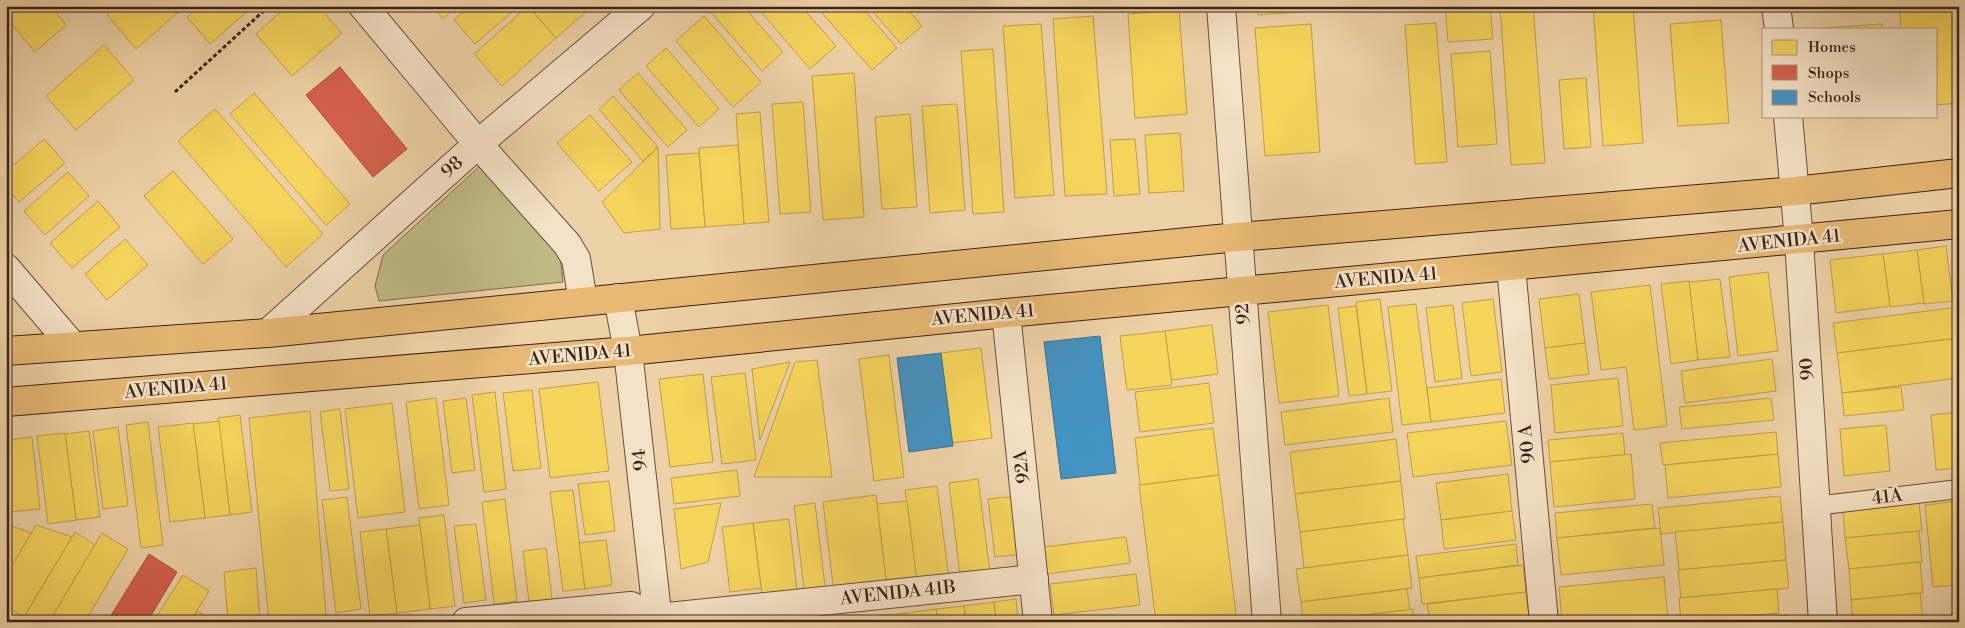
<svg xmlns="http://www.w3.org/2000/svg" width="1965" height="628" viewBox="0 0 1965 628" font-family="'Libre Bodoni',serif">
<rect width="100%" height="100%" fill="#eed2a7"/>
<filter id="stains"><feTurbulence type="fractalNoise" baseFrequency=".004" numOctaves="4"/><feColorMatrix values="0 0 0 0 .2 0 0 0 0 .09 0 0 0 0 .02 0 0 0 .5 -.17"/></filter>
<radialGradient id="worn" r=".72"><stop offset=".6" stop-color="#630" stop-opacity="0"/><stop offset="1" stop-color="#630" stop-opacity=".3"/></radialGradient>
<path fill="#beba84" stroke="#7c6e4e" d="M483 163 560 255 563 282 379 301 375 286 383 255Z"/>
<g fill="#f6d55c" stroke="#bea048">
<path d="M6 6H51L66 25 35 52 6 18Z"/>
<path d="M117 6H185L136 49 107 15Z"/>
<path d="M200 6H253L210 44 187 17Z"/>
<path d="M287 6H318L342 33 292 76 256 34Z"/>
<path d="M432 6H457L443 19Z"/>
<path d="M470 6H519L475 44 454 20Z"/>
<path d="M528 6H584L588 10 556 38Z"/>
<path d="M528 6 556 38 502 86 474 54Z"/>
<path d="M709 6H743L783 52 762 71 707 8Z"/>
<path d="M756 6H801L836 46 810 69Z"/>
<path d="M816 6H861L897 48 872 70Z"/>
<path d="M868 6H905L922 26 901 44Z"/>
<path d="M1258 6H1328V10L1258 15Z"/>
<path d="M1385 6H1408V8L1385 9Z"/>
<path d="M1445 6H1490L1493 39 1448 42Z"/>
<path d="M1500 6H1533L1545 163 1511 165Z"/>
<path d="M1593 6H1633L1643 143 1603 146Z"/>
<path d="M1899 6H1958L1959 103 1936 105V29H1901Z"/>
<path d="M1179 10 1187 114 1135 118 1128 14Z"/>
<path d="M704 16 761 82 733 107 676 41Z"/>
<path d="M1093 16 1107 194 1065 196 1053 19Z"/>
<path d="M1721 20 1729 123 1678 126 1670 24Z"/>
<path d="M1436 23 1447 162 1415 164 1405 25Z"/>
<path d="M1041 24 1054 195 1015 198 1003 26Z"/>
<path d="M1311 24 1320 152 1265 156 1255 28Z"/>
<path d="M1882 24V29H1823V28Z"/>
<path d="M104 45 134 80 76 130 46 96Z"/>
<path d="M666 48 719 109 699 127 646 66Z"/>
<path d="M993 49 1004 212 973 214 961 51Z"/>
<path d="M1490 51 1497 144 1458 147 1451 54Z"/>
<path d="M638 73 687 130 668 147 619 90Z"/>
<path d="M854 73 864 217 823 220 812 76Z"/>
<path d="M1586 78 1591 147 1564 149 1559 80Z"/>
<path d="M254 93 350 204 326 225 230 114Z"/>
<path d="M613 96 658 147 643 161 599 109Z"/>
<path d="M803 102 811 212 780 214 772 104Z"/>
<path d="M957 104 965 210 930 213 922 106Z"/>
<path d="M215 109 323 234 286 267 178 141Z"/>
<path d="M760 112 769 222 744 224 736 114Z"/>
<path d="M910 114 917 207 882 209 875 117Z"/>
<path d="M590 115 632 162 599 191 557 143Z"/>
<path d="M1180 133 1184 191 1149 193 1145 135Z"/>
<path d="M44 139 65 163 19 202 6 187V172Z"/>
<path d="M1135 139 1140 194 1114 196 1110 140Z"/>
<path d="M738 145 744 224 705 227 699 148Z"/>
<path d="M658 147 660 229 624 233 602 202Z"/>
<path d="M699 153 705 227 671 229 666 155Z"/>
<path d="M173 171 233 239 203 264 144 196Z"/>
<path d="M68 172 89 196 45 235 24 211Z"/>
<path d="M98 201 120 227 72 268 50 243Z"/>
<path d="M125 239 148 265 107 300 85 274Z"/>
<path d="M1946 246 1953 301 1924 304 1917 250Z"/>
<path d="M1959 247V289L1954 248Z"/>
<path d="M1917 250 1924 303 1890 307 1883 254Z"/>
<path d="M1883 254 1890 306 1836 313 1830 260Z"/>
<path d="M1768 272 1778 351 1738 356 1729 277Z"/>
<path d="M1720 279 1730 357 1698 360 1689 282Z"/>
<path d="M1689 281 1698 360 1671 364 1661 284Z"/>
<path d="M1650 285 1667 426 1634 430 1626 367 1601 370 1591 292Z"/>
<path d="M1579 294 1585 343 1545 348 1539 299Z"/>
<path d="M1380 299 1392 391 1367 394 1356 302Z"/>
<path d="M1493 299 1502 372 1471 376 1462 303Z"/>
<path d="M1416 304 1431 422 1402 425 1388 307Z"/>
<path d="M1328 305 1339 396 1279 403 1268 312Z"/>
<path d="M1453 305 1462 378 1435 382 1426 308Z"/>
<path d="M1356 306 1367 394 1349 396 1338 308Z"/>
<path d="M1959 307V338L1837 353 1833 323Z"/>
<path d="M1212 325 1218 374 1171 380 1165 331Z"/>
<path d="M1165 331 1172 385 1127 390 1120 336Z"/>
<path d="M1959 338V378L1842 393 1837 353Z"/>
<path d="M1585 343 1589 374 1549 379 1545 348Z"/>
<path d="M981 348 992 438 952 443 941 353Z"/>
<path d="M889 355 904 477 874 481 859 359Z"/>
<path d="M1772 359 1776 391 1685 403 1681 371Z"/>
<path d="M817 360 832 477H754L795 362Z"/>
<path d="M790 362 760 440 752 369Z"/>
<path d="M745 373 756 460 722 464 711 377Z"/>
<path d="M703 374 713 462 670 467 659 379Z"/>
<path d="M1618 378 1623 426 1555 433 1551 385Z"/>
<path d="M1501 379 1505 413 1431 422 1427 388Z"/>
<path d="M598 382 609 471 550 478 539 389Z"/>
<path d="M1209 383 1214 423 1140 432 1135 392Z"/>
<path d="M1901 387 1904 410 1844 416 1842 393Z"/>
<path d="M532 390 541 468 513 471 503 393Z"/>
<path d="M495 392 506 489 484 492 472 395Z"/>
<path d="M436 398 449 505 419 509 406 402Z"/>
<path d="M466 398 475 470 452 473 443 401Z"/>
<path d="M1389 398 1393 432 1285 445 1281 412Z"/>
<path d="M1771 398 1774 420 1682 429 1679 407Z"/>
<path d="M392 403 405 512 358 518 345 409Z"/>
<path d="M340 409 349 489 330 491 320 412Z"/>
<path d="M310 411 326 616 289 622H269L249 418Z"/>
<path d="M1959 412V468L1936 470 1931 415Z"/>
<path d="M240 415 252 512 230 515 218 418Z"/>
<path d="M219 421 230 515 205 518 193 424Z"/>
<path d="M1506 421 1512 465 1413 477 1407 433Z"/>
<path d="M148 422 163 545 141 548 126 425Z"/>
<path d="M193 423 205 518 170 522 158 427Z"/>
<path d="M1886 425 1890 471 1844 476 1840 429Z"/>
<path d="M118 427 128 506 103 509 93 431Z"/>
<path d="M1213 428 1219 475 1140 485 1135 438Z"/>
<path d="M89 431 100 517 76 520 65 434Z"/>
<path d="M1776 432 1778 454 1663 465 1660 443Z"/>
<path d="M65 433 76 520 48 524 37 436Z"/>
<path d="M1623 433 1625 455 1550 462 1548 440Z"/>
<path d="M32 437 40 509 9 512 6 487V440Z"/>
<path d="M1396 439 1401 481 1295 494 1290 452Z"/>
<path d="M1631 454 1635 499 1554 507 1550 462Z"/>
<path d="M1778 454 1781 487 1668 498 1665 465Z"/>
<path d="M737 470 740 496 674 504 671 478Z"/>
<path d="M1508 474 1512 511 1441 520 1436 483Z"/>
<path d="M1219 475 1237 622H1156L1139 485Z"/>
<path d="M978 479 990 572 960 575 949 483Z"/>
<path d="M609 481 615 531 585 535 578 484Z"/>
<path d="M1401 481 1405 519 1300 532 1295 494Z"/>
<path d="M937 486 949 579 917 582 905 490Z"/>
<path d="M6 487 9 512 6 513Z"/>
<path d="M573 490 585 589 563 591 550 492Z"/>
<path d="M876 495 887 586 834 593 823 502Z"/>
<path d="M1017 496 1024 554 995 557 988 499Z"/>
<path d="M1780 496 1783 522 1661 534 1658 508Z"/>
<path d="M347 497 361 609 336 613 322 500Z"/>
<path d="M505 499 517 601 494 604 482 502Z"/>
<path d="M907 501 917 582 887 586 877 504Z"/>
<path d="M1959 501V585L1933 587 1925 505Z"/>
<path d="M721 503 708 562 681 569 674 509Z"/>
<path d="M815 503 826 594 805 596 794 506Z"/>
<path d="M1919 503 1922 531 1845 538 1843 510Z"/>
<path d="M1652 504 1655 528 1557 538 1555 513Z"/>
<path d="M1512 511 1516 540 1444 549 1441 520Z"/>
<path d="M444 515 455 606 430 609 419 518Z"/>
<path d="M789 519 797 590 762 594 753 523Z"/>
<path d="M1403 519 1408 555 1304 568 1300 532Z"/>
<path d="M1783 522 1786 560 1679 570 1675 532Z"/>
<path d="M753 523 761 588 730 592 722 527Z"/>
<path d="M6 524 32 533 6 576Z"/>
<path d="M476 524 486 600 464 603 454 526Z"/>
<path d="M36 525 72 537 24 617 6 606V576Z"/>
<path d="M420 525 430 609 397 613 386 529Z"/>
<path d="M1660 528 1664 565 1561 575 1557 538Z"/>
<path d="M386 529 397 613 370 616 360 532Z"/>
<path d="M1919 531 1922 562 1849 569 1845 538Z"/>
<path d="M75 532 95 545 49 622H32L24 617Z"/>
<path d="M102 533 128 549 85 622H49Z"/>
<path d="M1126 537 1130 563 1047 574 1044 547Z"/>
<path d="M606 540 612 585 585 589 579 543Z"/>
<path d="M1516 544 1518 565 1419 578 1416 556Z"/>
<path d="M546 548 552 599 529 602 523 551Z"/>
<path d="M1408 555 1412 588 1301 602 1296 569Z"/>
<path d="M1786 560 1789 588 1681 598 1678 570Z"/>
<path d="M1920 562 1923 593 1851 600 1849 569Z"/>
<path d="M1523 565 1526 592 1422 604 1419 578Z"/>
<path d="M256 568 260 620 228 622 224 572Z"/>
<path d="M1136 574 1140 605 1054 615 1050 584Z"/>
<path d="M183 575 209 591 190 622H153Z"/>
<path d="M1664 577 1668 620 1562 622 1559 587Z"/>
<path d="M1407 589 1410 610 1303 622 1301 602Z"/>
<path d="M1777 589 1779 613 1681 622 1679 598Z"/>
<path d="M1526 592 1529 618 1498 622H1430L1427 604Z"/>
<path d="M1920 593 1923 622H1853L1851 600Z"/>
<path d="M1016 599 1018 622H996L994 602Z"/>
<path d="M994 602 996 622H966L964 606Z"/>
<path d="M964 606 966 622H938L936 609Z"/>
<path d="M936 609 938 622H907L906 613Z"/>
<path d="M1413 609 1414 622H1311Z"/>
<path d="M197 611 215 622H191Z"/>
<path d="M906 613 907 622H855L854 619Z"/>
<rect x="1951" y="614" width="8" height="8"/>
<path d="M1789 615 1790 622H1717Z"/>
<path d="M850 616 851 622H824L823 620Z"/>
<path d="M1137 618V622H1105Z"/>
<path d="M1529 618 1530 622H1498Z"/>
</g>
<g fill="#d6604d" stroke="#a74e3d">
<path d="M340 67 407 149 373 177 306 95Z"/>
<path d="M149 554 177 572 147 622H107Z"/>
</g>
<g fill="#4393c3" stroke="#407190">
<path d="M1100 336 1116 473 1061 479 1044 342Z"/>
<path d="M941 353 953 446 909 452 897 358Z"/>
</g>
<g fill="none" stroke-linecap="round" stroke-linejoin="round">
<g stroke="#674f3c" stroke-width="20">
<path id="service" d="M1815 506 1959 489"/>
</g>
<g stroke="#674f3c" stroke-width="30">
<g id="minor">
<path d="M363 6 478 144 567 244 576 259 583 301"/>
<path d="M1221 6 1267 622"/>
<path d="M1776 6 1779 29"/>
<path d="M1788 116 1799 240 1823 622"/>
<path d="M1511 267 1544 622"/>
<path d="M6 268 72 345"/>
<path d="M1006 313 1038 622"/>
<path d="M268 333 478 144 641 6"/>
<path d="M466 622 631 606 658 618 1034 579"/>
</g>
</g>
<g stroke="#674f3c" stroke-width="30">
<path id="tertiary" d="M618 298 628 351 658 622"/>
</g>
<g stroke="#3a2318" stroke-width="30">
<g id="primary">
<path d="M6 351 268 333 1238 237 1795 191 1959 173"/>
<path d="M6 402 628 351 1006 313 1959 224"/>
</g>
</g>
<path stroke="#3a2318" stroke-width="3" stroke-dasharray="4 2.5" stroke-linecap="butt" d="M175 92 269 6"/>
<use href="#service" stroke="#f4e2c6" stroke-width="18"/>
<use href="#minor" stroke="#f4e2c6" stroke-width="28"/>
<use href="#tertiary" stroke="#f4e2c6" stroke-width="28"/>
<use href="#primary" stroke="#e7b974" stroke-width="28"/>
</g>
<g text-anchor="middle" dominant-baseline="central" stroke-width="5" stroke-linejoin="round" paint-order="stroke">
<g font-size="18" fill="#3a2318" stroke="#f4e2c6">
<text transform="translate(452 167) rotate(-42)">98</text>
<text transform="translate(1789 241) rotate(-6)">AVENIDA 41</text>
<text transform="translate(1386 278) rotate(-5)">AVENIDA 41</text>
<text transform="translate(1243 314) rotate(-94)">92</text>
<text transform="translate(983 315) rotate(-5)">AVENIDA 41</text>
<text transform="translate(580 355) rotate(-5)">AVENIDA 41</text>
<text transform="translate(1807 369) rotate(-94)">90</text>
<text transform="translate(176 388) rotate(-5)">AVENIDA 41</text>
<text transform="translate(1527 444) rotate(-95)">90 A</text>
<text transform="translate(640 460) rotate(-96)">94</text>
<text transform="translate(1022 467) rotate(-96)">92A</text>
<text transform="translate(1887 497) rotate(-7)">41A</text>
<text transform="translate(898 593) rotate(-6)">AVENIDA 41B</text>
</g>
</g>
<rect width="1965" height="628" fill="none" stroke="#eed2a7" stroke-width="25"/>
<rect x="8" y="8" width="1950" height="613" fill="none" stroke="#3a2318" stroke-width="2.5"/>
<rect x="12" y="12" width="1940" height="603" fill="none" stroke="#3a2318"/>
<rect x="1762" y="28" width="175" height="90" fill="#f4e2c6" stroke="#aa9680"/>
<rect x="1772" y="40" width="25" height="15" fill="#f6d55c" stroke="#aa9680"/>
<text x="1808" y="52" font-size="15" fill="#3a2318">Homes</text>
<rect x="1772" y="65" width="25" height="15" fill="#d6604d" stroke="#aa9680"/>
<text x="1808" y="78" font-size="15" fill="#3a2318">Shops</text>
<rect x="1772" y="90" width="25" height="15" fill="#4393c3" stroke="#aa9680"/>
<text x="1808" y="102" font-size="15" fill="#3a2318">Schools</text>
<rect width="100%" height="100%" filter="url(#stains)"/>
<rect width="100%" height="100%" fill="url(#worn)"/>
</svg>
